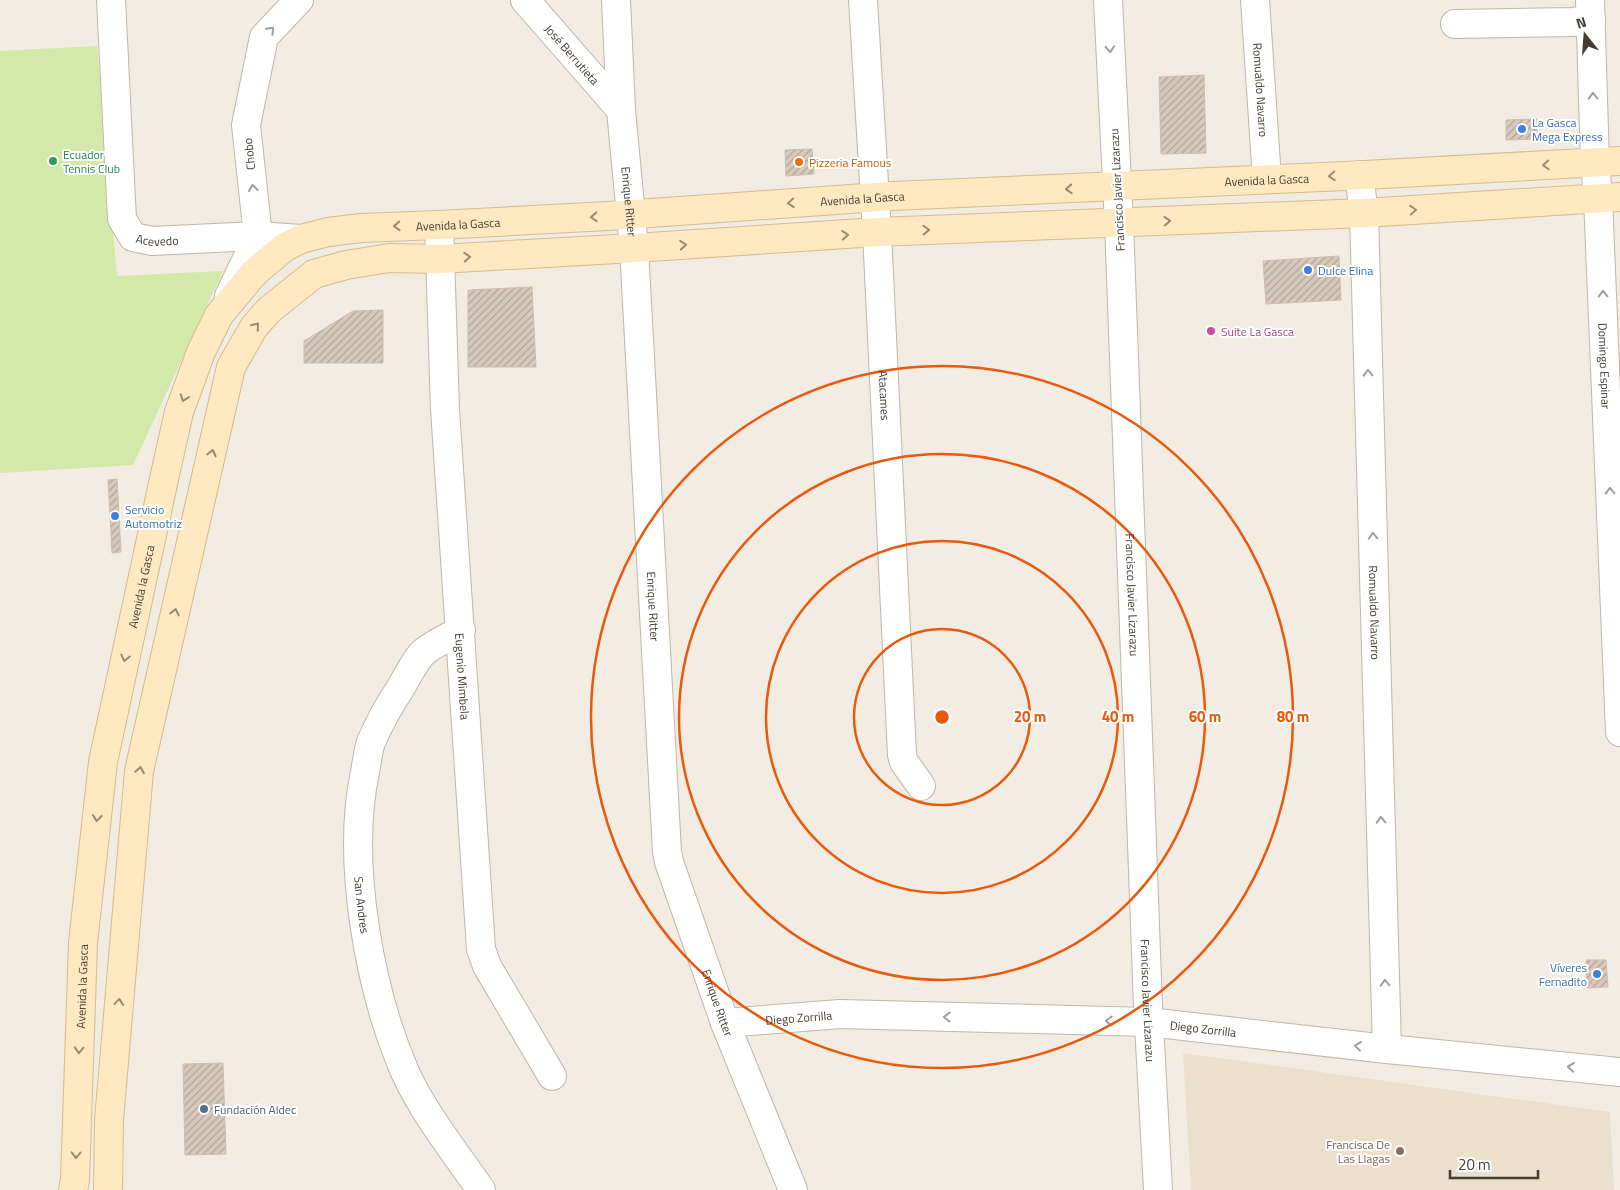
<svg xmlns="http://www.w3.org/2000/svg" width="1620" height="1190" viewBox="0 0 1620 1190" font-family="'Titillium Web',sans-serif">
<defs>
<pattern id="building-hatch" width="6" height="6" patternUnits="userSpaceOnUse" patternTransform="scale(1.25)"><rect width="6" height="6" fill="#d7c9bb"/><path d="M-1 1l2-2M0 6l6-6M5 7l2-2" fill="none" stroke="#b0a499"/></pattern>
</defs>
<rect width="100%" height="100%" fill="#f2ece3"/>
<path fill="#ece0cc" d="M1183 1053 1610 1112 1614 1190H1191Z"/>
<path fill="#d3e9a9" d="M97 46 117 276 223 271 133 465 0 473V51Z"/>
<g fill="url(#building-hatch)" stroke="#cfbdab">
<path d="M1204 75 1206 153 1161 154 1159 77Z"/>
<path d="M1537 119V139L1506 140V120Z"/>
<path d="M812 149 814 174 786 176 785 150Z"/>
<path d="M1339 256 1341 300 1266 304 1263 261Z"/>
<path d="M532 287 536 367H468V290Z"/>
<path d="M383 310V363H304V341L353 311Z"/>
<path d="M117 479 121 552 112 553 108 480Z"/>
<path d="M1586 960H1606L1608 987 1587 988Z"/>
<path d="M223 1063 226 1154 185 1155 183 1064Z"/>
</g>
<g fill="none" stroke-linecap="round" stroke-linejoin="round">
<g stroke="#c1b6a8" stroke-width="30">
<g id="minor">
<path id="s1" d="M111 0 122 219 133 237 152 241 258 236 301 239"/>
<path id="s2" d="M525 0 621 110"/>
<path id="s3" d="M616 0 621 110 634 248"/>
<path id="s4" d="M863 0 877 232 902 755 904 762 921 786"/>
<path id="s5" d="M1255 0 1267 179"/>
<path d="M1455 24 1572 22 1591 20"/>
<path id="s6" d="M1359 175 1364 213 1387 1049"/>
<path id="s7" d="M1598 198 1620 732"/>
<path id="s8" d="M1119 223 1148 1006 1158 1190"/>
<path id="s9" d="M439 225 445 409 481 949 487 966 552 1076"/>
<path d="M229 296 258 236 246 125 264 37 299 0"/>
<path id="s10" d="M461 630C449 637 435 643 425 651 416 658 406 679 400 689 389 705 379 724 371 742 368 751 367 762 365 772 346 861 369 989 405 1072 424 1114 455 1152 481 1190"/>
<path id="s11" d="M725 1023 840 1014 1148 1022 1387 1049 1620 1072"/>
</g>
</g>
<g stroke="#c1b6a8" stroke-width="30">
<g id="tertiary">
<path d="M1108 0 1119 223"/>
<path d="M1590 0 1595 163 1598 198"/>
<path id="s12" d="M634 248 667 852 669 862 725 1023 793 1190"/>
</g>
</g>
<g stroke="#d4bc90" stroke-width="30">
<g id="secondary">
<path id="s13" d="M73 1190 75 1180 83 943 103 762 164 479 179 412 201 352 219 315 255 272 285 247 301 239 328 232 361 228 439 225 608 216 893 196 1346 176 1620 161"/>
<path d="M108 1190 109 1120 139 771 231 367 254 327 269 310 314 274 346 265 389 258 440 259 634 248 877 232 1364 213 1620 197"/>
</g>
</g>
<use href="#minor" stroke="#fff" stroke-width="28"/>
<use href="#tertiary" stroke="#fff" stroke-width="28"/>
<use href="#secondary" stroke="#ffe9c0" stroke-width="28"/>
</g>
<defs><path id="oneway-chevron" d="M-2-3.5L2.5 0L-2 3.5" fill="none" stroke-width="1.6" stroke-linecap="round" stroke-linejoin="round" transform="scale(1.25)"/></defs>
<g stroke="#a29e99">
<use href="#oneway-chevron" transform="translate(271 30) rotate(-47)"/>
<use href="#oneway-chevron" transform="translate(1110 49) rotate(87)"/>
<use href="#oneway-chevron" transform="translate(1593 96) rotate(-92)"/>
<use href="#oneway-chevron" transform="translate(253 188) rotate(-96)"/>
<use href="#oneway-chevron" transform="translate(1603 294) rotate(-92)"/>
<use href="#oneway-chevron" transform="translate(1368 373) rotate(-92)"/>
<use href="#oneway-chevron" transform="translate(1610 491) rotate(-92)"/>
<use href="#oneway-chevron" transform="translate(1373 536) rotate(-92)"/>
<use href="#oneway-chevron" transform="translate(1381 820) rotate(-92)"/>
<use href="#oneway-chevron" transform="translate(1385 983) rotate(-92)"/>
<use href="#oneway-chevron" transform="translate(947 1017) rotate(-179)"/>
<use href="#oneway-chevron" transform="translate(1109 1021) rotate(-179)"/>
<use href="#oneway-chevron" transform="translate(1358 1046) rotate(-173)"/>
<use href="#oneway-chevron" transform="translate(1571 1067) rotate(-174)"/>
</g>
<g stroke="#988a72">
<use href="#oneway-chevron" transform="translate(1546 165) rotate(177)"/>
<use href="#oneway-chevron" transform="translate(1332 176) rotate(177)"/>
<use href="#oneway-chevron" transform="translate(1069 189) rotate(177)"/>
<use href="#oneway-chevron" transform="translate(791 203) rotate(176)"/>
<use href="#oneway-chevron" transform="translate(1413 210) rotate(-4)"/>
<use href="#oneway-chevron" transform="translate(594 217) rotate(177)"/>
<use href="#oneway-chevron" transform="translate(1167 221) rotate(-2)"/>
<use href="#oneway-chevron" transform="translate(397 226) rotate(178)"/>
<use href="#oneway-chevron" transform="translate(926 230) rotate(-2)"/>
<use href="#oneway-chevron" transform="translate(845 235) rotate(-4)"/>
<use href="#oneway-chevron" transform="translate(683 245) rotate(-4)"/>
<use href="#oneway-chevron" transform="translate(467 257) rotate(-3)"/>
<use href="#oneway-chevron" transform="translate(256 326) rotate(-51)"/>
<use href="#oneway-chevron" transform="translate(184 398) rotate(109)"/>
<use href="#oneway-chevron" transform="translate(212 453) rotate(-77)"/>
<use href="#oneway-chevron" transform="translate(175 612) rotate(-77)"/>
<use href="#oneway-chevron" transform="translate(125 658) rotate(102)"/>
<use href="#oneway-chevron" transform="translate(140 770) rotate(-81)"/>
<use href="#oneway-chevron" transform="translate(97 818) rotate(96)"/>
<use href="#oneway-chevron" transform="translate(119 1002) rotate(-85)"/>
<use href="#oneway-chevron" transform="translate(79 1050) rotate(92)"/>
<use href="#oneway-chevron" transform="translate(76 1155) rotate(91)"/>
</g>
<g fill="none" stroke="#e8590c" stroke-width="2.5">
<circle cx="942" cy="717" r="88"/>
<circle cx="942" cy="717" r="176"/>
<circle cx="942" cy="717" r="263"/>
<circle cx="942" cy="717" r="351"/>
</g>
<g fill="#3f7fe0" stroke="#fff" stroke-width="2">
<circle cx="1522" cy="129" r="5"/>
<circle cx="1308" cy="270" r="5"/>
<circle cx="115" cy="516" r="5"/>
<circle cx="1597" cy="974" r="5"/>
</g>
<circle fill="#2e9e5b" stroke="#fff" stroke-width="2" cx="53" cy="161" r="5"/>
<circle fill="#e8710a" stroke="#fff" stroke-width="2" cx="799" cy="162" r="5"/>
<circle fill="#d1479c" stroke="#fff" stroke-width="2" cx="1211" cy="331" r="5"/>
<circle fill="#5c6f8a" stroke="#fff" stroke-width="2" cx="204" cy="1109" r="5"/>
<circle fill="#8d6e63" stroke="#fff" stroke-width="2" cx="1400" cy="1151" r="5"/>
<g text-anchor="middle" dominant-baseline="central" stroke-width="4" stroke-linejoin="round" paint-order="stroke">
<g font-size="12" fill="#443c33" stroke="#fff">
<text stroke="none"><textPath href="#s2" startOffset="72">José Berrutieta</textPath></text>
<text stroke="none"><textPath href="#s5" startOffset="90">Romualdo Navarro</textPath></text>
<text transform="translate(249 154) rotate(-96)">Chobo</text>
<text stroke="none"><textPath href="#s13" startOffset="1974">Avenida la Gasca</textPath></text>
<text transform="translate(1117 190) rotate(-93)">Francisco Javier Lizarazu</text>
<text stroke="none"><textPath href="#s13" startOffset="1569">Avenida la Gasca</textPath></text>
<text stroke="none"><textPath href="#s3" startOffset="202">Enrique Ritter</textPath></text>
<text stroke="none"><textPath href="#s13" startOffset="1164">Avenida la Gasca</textPath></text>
<text stroke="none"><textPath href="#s1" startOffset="265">Acevedo</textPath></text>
<text stroke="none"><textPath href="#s7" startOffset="168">Domingo Espinar</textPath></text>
<text stroke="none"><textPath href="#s4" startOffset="396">Atacames</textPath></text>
<text stroke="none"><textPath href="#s13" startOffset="609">Avenida la Gasca</textPath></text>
<text stroke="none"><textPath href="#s8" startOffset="372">Francisco Javier Lizarazu</textPath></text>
<text stroke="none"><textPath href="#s12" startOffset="359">Enrique Ritter</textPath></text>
<text stroke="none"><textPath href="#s6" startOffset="438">Romualdo Navarro</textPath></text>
<text stroke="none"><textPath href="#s9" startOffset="452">Eugenio Mimbela</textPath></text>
<text stroke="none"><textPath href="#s10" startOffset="312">San Andres</textPath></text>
<text stroke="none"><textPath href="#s13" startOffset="204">Avenida la Gasca</textPath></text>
<text stroke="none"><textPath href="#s8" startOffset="778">Francisco Javier Lizarazu</textPath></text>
<text stroke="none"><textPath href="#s12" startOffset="764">Enrique Ritter</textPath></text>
<text stroke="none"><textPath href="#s11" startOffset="74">Diego Zorrilla</textPath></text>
<text stroke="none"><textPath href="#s11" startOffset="479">Diego Zorrilla</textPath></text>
</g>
<g font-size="12" fill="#366cbe" stroke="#fff" text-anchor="start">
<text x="1532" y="122">La Gasca<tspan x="1532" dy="14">Mega Express</tspan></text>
<text x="1318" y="270">Dulce Elina</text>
<text x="125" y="509">Servicio<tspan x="125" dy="14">Automotriz</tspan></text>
<text x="1587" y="967" text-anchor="end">Víveres<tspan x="1587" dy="14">Fernadito</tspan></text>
</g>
<g font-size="12" fill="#27864d" stroke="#fff" text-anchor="start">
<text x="63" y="154">Ecuador<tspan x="63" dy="14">Tennis Club</tspan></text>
</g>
<g font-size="12" fill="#c56008" stroke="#fff" text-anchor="start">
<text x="809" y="162">Pizzeria Famous</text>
</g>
<g font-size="12" fill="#b23c85" stroke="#fff" text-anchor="start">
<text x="1221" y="331">Suite La Gasca</text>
</g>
<g font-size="12" fill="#4e5e75" stroke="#fff" text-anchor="start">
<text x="214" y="1109">Fundación Aldec</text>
</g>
<g font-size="12" fill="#785e54" stroke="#fff" text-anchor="end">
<text x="1390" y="1144">Francisca De<tspan x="1390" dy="14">Las Llagas</tspan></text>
</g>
</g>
<circle cx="942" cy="717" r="8" fill="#e8590c" stroke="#fff" stroke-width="2.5"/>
<g font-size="15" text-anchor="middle" font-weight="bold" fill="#e8590c" stroke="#fff" stroke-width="4" stroke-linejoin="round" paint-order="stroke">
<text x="1030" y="722">20 m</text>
<text x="1118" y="722">40 m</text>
<text x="1205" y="722">60 m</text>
<text x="1293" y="722">80 m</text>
</g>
<g transform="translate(1585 35) rotate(343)" stroke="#ffffff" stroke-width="4" paint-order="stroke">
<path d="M0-4L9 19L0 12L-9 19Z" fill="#443c33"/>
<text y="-8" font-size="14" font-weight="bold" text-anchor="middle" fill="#443c33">N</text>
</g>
<path d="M1450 1170v8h88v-8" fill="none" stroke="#443c33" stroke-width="2.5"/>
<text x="1458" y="1170" font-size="15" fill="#443c33" stroke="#ffffff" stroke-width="4" paint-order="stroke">20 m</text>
</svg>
